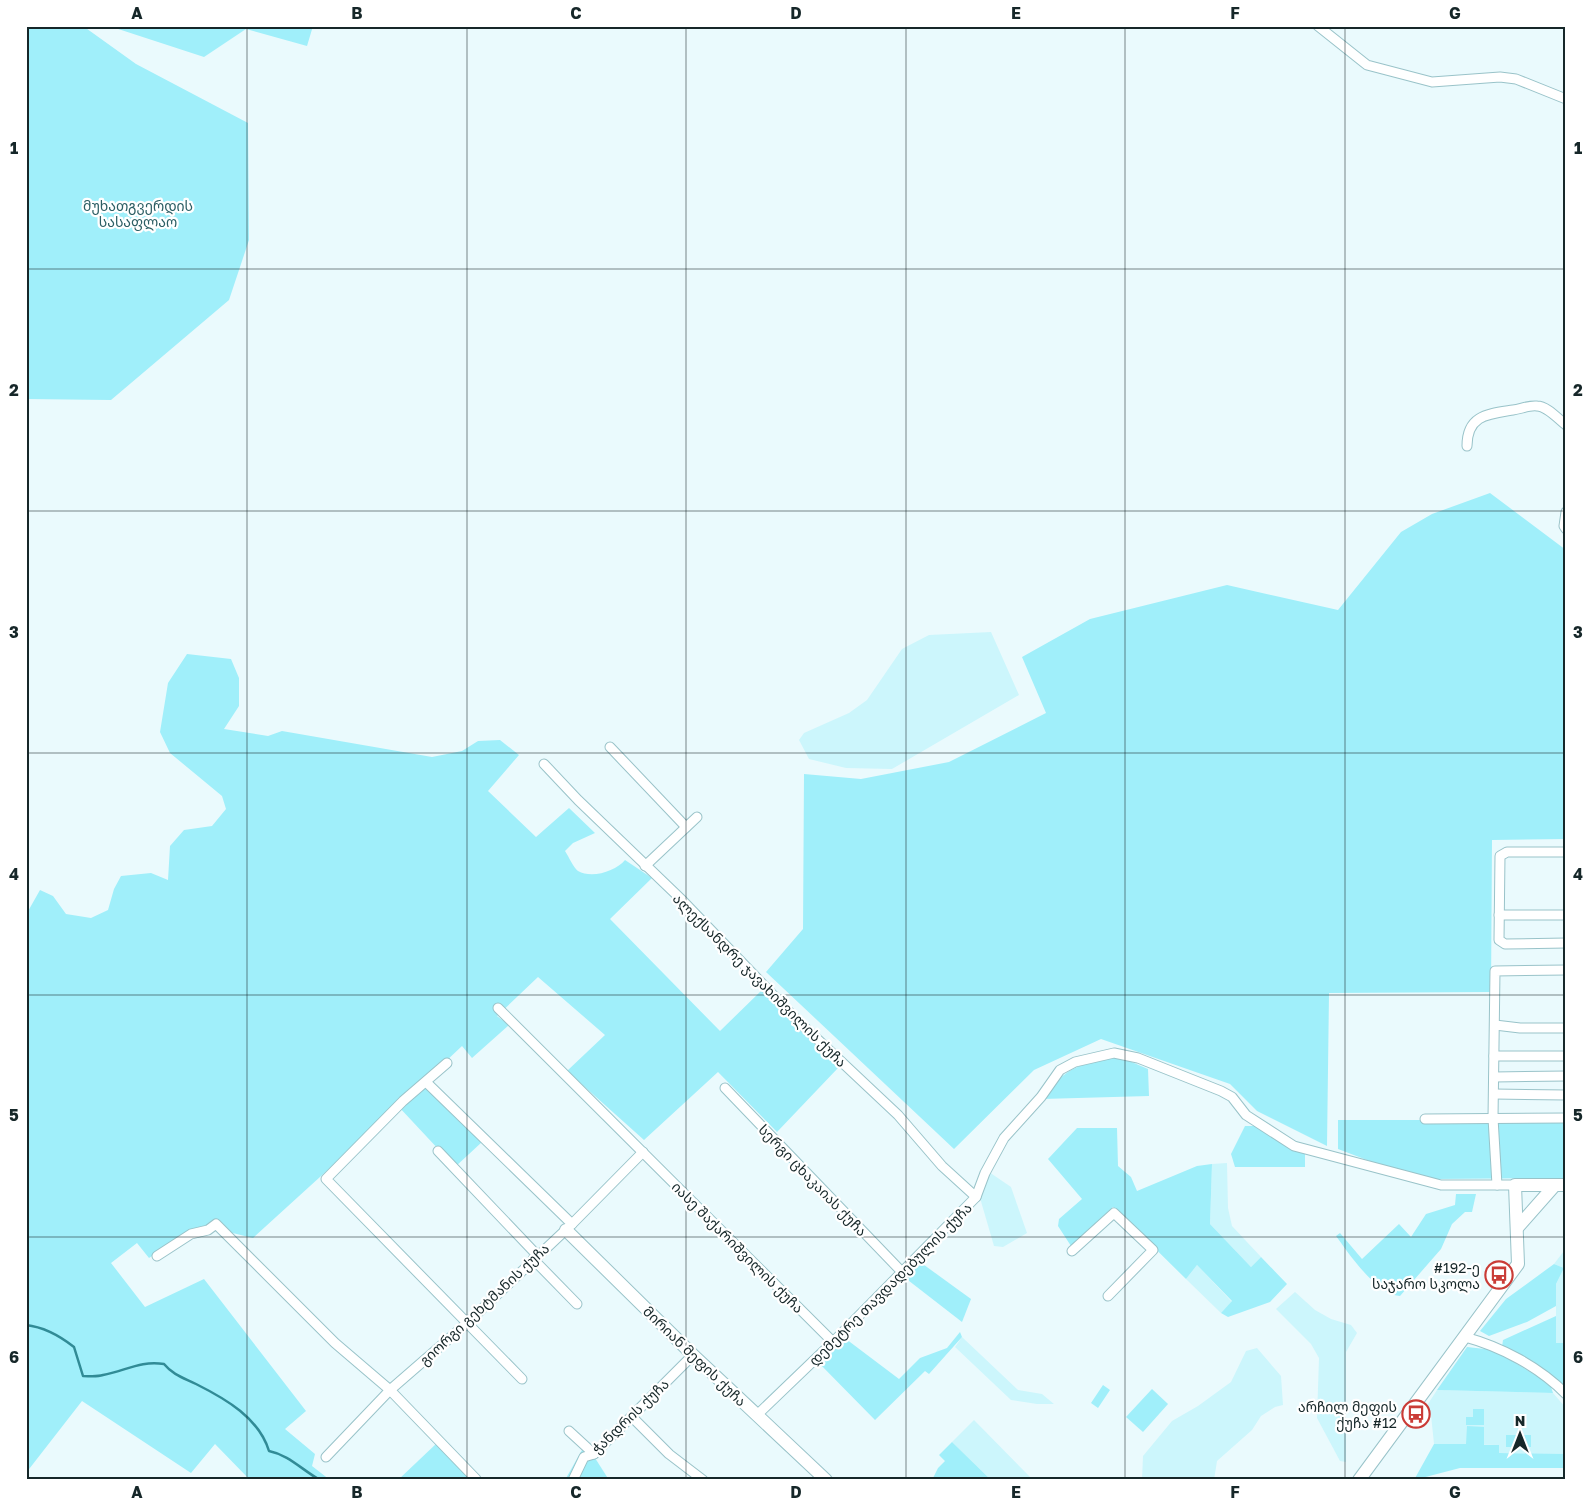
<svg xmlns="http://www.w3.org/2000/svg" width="1592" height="1506" viewBox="0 0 1592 1506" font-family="'Golos Text','Noto Sans Georgian',sans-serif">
<rect width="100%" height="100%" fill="#eafafd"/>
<g fill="#ccf6fc">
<path d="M991 632 1019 695 892 769 846 768 809 759 799 740 804 733 849 713 867 700 902 649 929 635Z"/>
<path d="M1227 1163 1228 1208 1232 1226 1261 1257 1251 1267 1210 1224 1212 1164Z"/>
<path d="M989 1172 1011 1187 1027 1233 1003 1247 994 1246 980 1198Z"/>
<path d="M1564 1251H1566V1343H1556V1284L1564 1268 1554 1264Z"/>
<path d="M1197 1265 1232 1302 1221 1313 1186 1279Z"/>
<path d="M1295 1292 1315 1310 1331 1319 1351 1325 1357 1333 1346 1352V1462L1340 1461 1317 1418 1319 1358 1311 1344 1276 1309Z"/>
<path d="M962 1337 1018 1390 1042 1394 1054 1404H1037L1011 1400 955 1347Z"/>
<path d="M1257 1348 1281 1376 1283 1405 1275 1407 1261 1416 1252 1430 1217 1461 1214 1480H1142L1143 1456 1172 1421 1198 1406 1231 1382 1246 1351Z"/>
<path d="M1437 1390 1553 1393 1566 1408V1454L1498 1453V1445L1434 1444 1431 1415 1426 1407Z"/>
<path d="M974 1420 1033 1480H991L952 1442Z"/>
</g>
<g fill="#a0effa">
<path d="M26 26H83L136 64 248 123 249 240 229 300 111 400 26 399Z"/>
<path d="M109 26H313L307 46 246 29 204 57Z"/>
<path d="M1490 493 1566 550V839L1492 840 1491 992 1329 993 1327 1146 1257 1111 1230 1084 1101 1039 1034 1070 954 1149 766 972 803 929 804 774 861 779 949 762 1046 713 1022 657 1090 619 1227 585 1338 610 1401 532 1432 514Z"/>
<path d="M187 654 231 659 239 678V706L224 729 268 736 282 731 432 757 462 751 478 741 500 740 519 755 488 791 536 837 569 808 595 833 573 843 565 851C569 857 573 867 578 871 592 879 616 871 625 860L652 878 610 919 720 1031 762 990 838 1068 777 1132 718 1072 644 1140 567 1071 605 1035 538 977 497 1016 509 1025 472 1058 462 1046 427 1079 482 1142 455 1167 398 1106 253 1238 204 1226 185 1234 149 1258 137 1243 111 1263 145 1307 204 1279 306 1411 285 1429 315 1454 312 1466 330 1480H250L215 1444 191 1473 82 1401 26 1473 27 913 40 890 53 896 66 914 91 918 108 910 114 889 121 876 151 873 168 880 170 846 184 830 212 826 226 809 222 796 170 753 160 732 168 683Z"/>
<path d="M1120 1057 1148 1069 1149 1096 1042 1099C1068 1065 1079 1064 1120 1057Z"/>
<path d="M1338 1120H1566V1178L1435 1179 1380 1165 1338 1149Z"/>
<path d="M1245 1126H1255L1298 1149 1305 1154V1167H1235L1231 1154Z"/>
<path d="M1077 1128H1117L1118 1166 1131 1177 1137 1191 1197 1166 1212 1164 1210 1224 1251 1267 1261 1257 1287 1284 1270 1302 1228 1317 1221 1313 1232 1301 1197 1265 1186 1279 1113 1207 1071 1246 1058 1226 1059 1219 1082 1199 1048 1159Z"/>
<path d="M1456 1194H1476L1472 1212H1465L1452 1224 1441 1249 1400 1296C1377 1295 1349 1254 1336 1236L1340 1233 1362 1259 1399 1224 1411 1237 1426 1214 1455 1205Z"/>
<path d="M920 1262 971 1299 962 1322 904 1277Z"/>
<path d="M1554 1264 1564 1268 1556 1284V1306L1527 1322 1489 1336 1480 1331 1506 1299Z"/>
<path d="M1556 1316V1343H1566V1388L1534 1362 1502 1347 1503 1340Z"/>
<path d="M960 1332 962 1337 929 1374 925 1371 875 1420 817 1361 842 1336 899 1379 920 1358 947 1348Z"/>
<path d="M1467 1347 1494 1350 1550 1384 1553 1393 1437 1390Z"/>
<path d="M1103 1385 1110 1390 1098 1408 1091 1403Z"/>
<path d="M1152 1389 1168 1404 1143 1432 1126 1417Z"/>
<path d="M1473 1409H1484V1425H1466V1417H1473Z"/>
<path d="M1467 1426 1484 1427V1445H1499V1453L1566 1454V1468H1460L1414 1480 1434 1444H1466Z"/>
<rect x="1506" y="1435" width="25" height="12"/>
<path d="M952 1442 991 1480H932L938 1468 945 1461 939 1455Z"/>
<path d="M437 1443 473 1480H398Z"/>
<path d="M582 1450 595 1458 609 1480H565Z"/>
</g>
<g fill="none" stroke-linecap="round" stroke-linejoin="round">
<path stroke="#318b96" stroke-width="2.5" d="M26 1325C44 1327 60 1336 74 1347L83 1376C90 1376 97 1377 103 1375 125 1371 141 1360 164 1364 173 1375 184 1378 196 1384 226 1399 259 1418 269 1451 289 1455 302 1470 320 1480"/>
<g stroke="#99c3c9" stroke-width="11">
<g id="street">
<path d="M1318 26 1367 65 1432 82 1500 77 1516 79 1566 99"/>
<path d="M1467 446C1467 415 1488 414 1513 410 1521 409 1529 405 1537 406 1547 406 1558 419 1566 425"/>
<path d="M1566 512 1564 526 1566 529"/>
<path d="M610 747 686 827"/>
<path d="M544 764 578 800 683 901 797 1020 898 1115 942 1166 976 1197"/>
<path d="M1566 852H1507L1500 856 1499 940 1505 944 1566 943"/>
<path d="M645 866 697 817"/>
<path d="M1499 915H1566"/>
<path d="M498 1008 833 1342"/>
<path d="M1495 1025 1520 1028H1566"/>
<path d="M1494 1056H1566"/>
<path d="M447 1063 403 1101 326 1179 522 1379"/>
<path d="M1494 1077 1566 1076"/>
<path d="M426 1082 572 1224"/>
<path d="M725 1088 902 1272"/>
<path d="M1494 1094 1566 1095"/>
<path d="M1425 1119 1566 1118"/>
<path d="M438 1151 537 1255"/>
<path d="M1497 1185 1493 1118 1495 971 1566 970"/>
<path d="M1072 1251 1114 1213 1153 1250 1108 1296"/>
<path d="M157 1256 191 1234 208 1230 216 1224 335 1343 390 1390 476 1479"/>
<path d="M533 1259 577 1304"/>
<path d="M1465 1337C1502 1347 1539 1367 1566 1394"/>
<path d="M757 1415 833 1342 976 1197 985 1173 1004 1138 1041 1097 1060 1070 1075 1062 1114 1053 1138 1058 1221 1091 1232 1097 1246 1115 1294 1146 1441 1185H1515"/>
<path d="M632 1417 669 1454 703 1480"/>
<path d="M569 1431 594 1454"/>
<path d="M326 1457 390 1390 466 1324 572 1224 643 1152"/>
<path d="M573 1480 584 1457 594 1454 693 1355"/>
</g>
</g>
<g stroke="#99c3c9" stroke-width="14">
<g id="secondary">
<path d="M1517 1228 1555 1185"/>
<path d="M566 1230 693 1355 826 1480"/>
<path d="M1359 1480 1518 1264 1515 1185H1566"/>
</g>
</g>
<use href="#street" stroke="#fff" stroke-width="9"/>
<use href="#secondary" stroke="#fff" stroke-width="12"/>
</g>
<path fill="none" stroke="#162729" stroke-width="1" stroke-opacity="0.55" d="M247 26V1480M467 26V1480M686 26V1480M906 26V1480M1125 26V1480M1345 26V1480M26 269H1566M26 511H1566M26 753H1566M26 995H1566M26 1237H1566"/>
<defs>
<g id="bus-ring" transform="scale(1.4375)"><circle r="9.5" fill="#fff" stroke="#ca3c37" stroke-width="1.5"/><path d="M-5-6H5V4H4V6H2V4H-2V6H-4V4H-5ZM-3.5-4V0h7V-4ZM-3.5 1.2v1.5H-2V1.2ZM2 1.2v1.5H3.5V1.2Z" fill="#ca3c37"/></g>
</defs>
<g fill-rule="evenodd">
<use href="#bus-ring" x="1499" y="1275"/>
<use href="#bus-ring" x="1416" y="1414"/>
</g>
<g text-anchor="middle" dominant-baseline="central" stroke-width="4.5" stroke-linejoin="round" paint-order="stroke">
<g font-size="14" fill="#2c5e64" stroke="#fff">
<text x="138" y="205">მუხათგვერდის<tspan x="138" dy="16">სასაფლაო</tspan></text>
</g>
<g font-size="14" fill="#162729" stroke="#fff">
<text transform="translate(760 980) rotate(45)">ალექსანდრე ჯავახიშვილის ქუჩა</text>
<text transform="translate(813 1180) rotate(46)">სერგი ცხაკაიას ქუჩა</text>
<text transform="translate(738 1247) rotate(45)">იასე შაქარიშვილის ქუჩა</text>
<text transform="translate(890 1284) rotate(-45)">დემეტრე თავდადებულის ქუჩა</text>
<text transform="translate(484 1304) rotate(-43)">გიორგი გეხტმანის ქუჩა</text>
<text transform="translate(695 1356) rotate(44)">მირიან მეფის ქუჩა</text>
<text transform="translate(630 1416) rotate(-44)">ჭანდრის ქუჩა</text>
</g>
<g font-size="14" fill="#162729" stroke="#fff" text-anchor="end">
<text x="1480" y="1267">#192-ე<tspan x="1480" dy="16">საჯარო სკოლა</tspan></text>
<text x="1397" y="1406">არჩილ მეფის<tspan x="1397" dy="16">ქუჩა #12</tspan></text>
</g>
</g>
<rect width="1592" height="1506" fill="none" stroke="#ffffff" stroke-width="55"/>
<g transform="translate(1520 1434)" stroke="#ffffff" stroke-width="4" paint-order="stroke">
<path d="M0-4L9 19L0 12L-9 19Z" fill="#162729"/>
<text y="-8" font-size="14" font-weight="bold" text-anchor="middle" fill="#162729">N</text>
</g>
<rect x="28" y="28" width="1536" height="1450" fill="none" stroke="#162729" stroke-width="2"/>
<g font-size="16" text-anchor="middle" font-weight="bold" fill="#162729">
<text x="137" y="19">A</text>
<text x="357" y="19">B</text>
<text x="576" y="19">C</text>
<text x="796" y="19">D</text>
<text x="1016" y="19">E</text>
<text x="1235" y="19">F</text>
<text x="1455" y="19">G</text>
<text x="14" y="154">1</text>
<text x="1578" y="154">1</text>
<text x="14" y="396">2</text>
<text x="1578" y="396">2</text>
<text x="14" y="638">3</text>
<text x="1578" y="638">3</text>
<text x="14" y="880">4</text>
<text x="1578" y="880">4</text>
<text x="14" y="1121">5</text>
<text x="1578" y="1121">5</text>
<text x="14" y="1363">6</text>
<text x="1578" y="1363">6</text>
<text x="137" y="1498">A</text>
<text x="357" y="1498">B</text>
<text x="576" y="1498">C</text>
<text x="796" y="1498">D</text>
<text x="1016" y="1498">E</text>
<text x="1235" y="1498">F</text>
<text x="1455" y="1498">G</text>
</g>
</svg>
